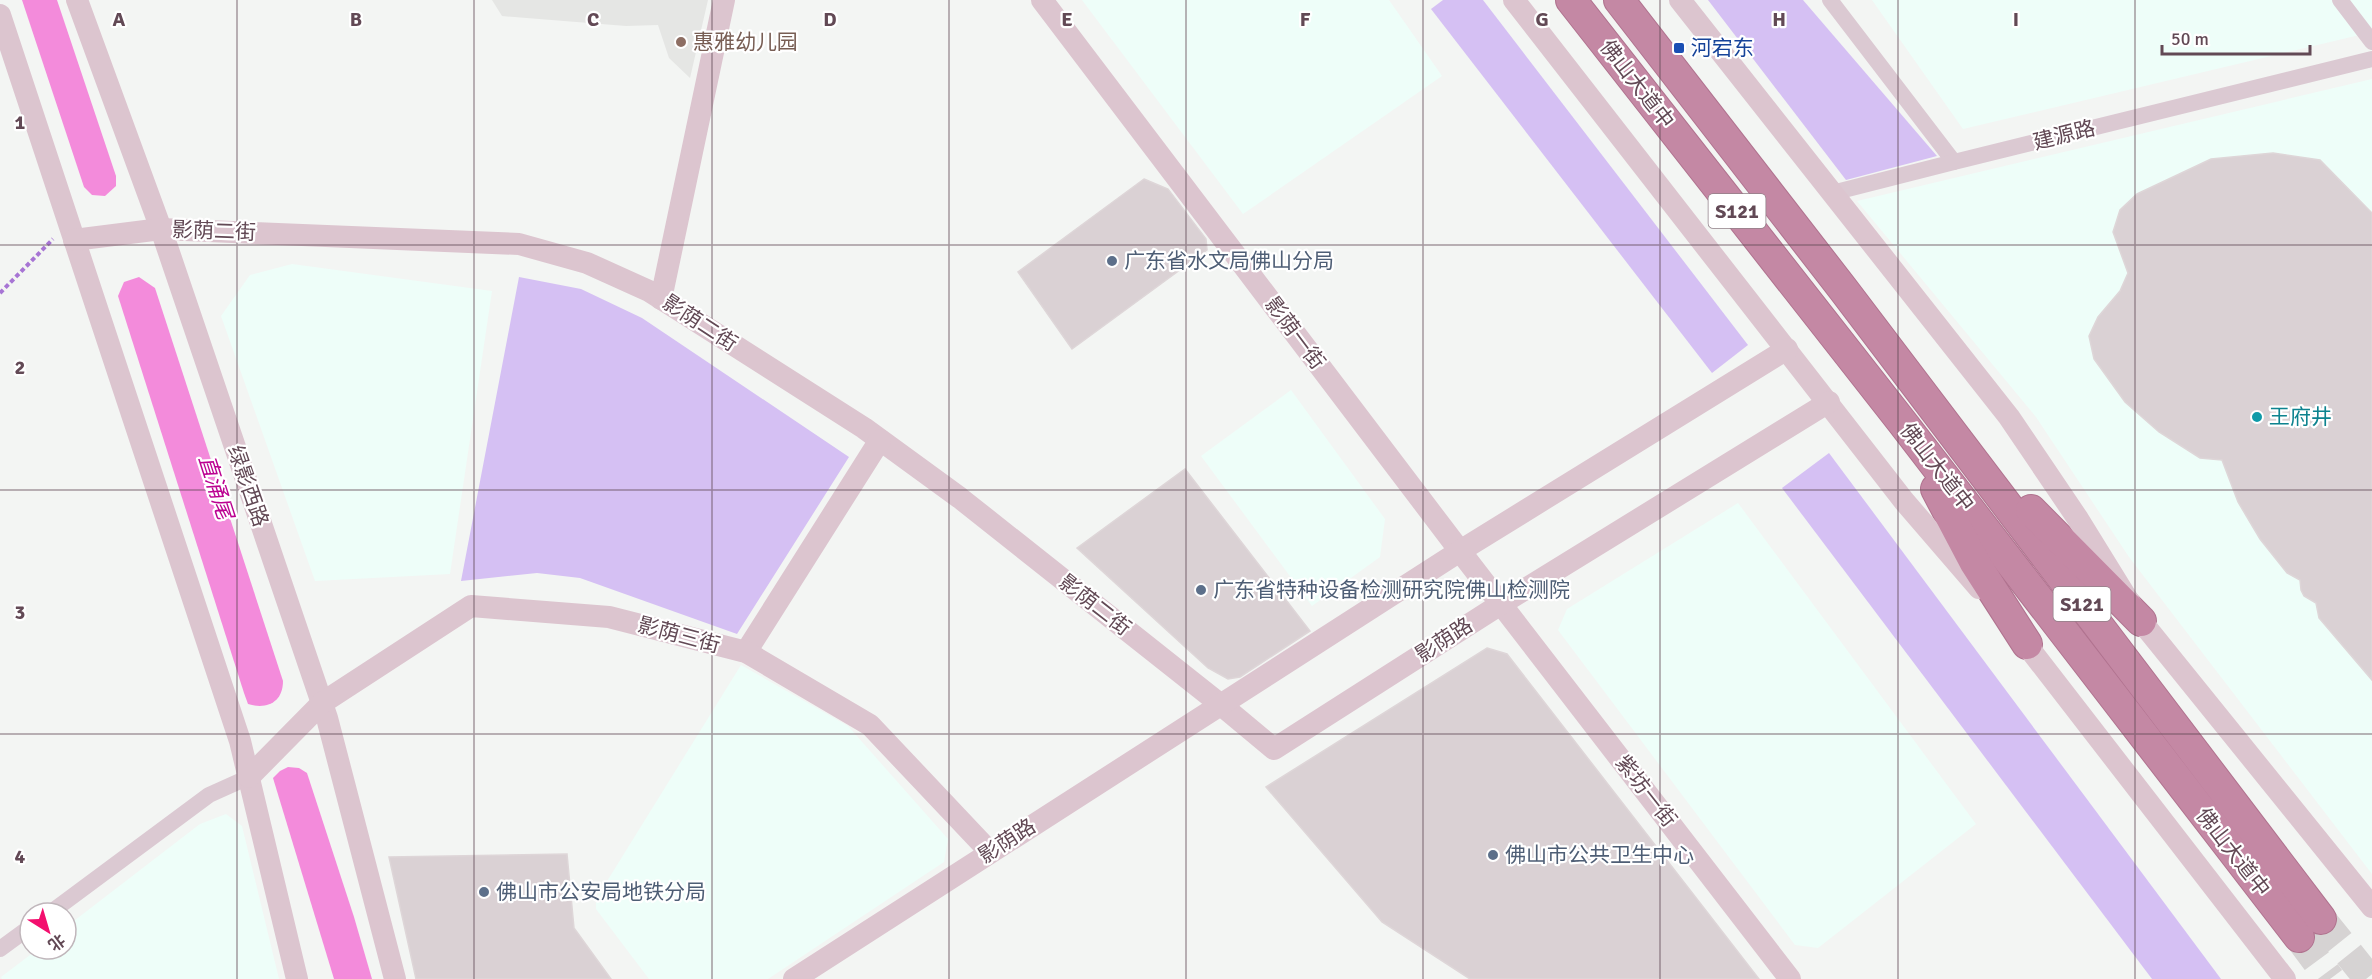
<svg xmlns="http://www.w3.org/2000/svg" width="2372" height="979" viewBox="0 0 2372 979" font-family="Signika,'Noto Sans SC',sans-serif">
<rect width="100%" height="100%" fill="#f3f5f3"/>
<g fill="#eefef9">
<path d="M1082 0H1389L1442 76 1243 214Z"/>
<path d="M1872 0H2372V32L1963 129Z"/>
<path d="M2372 79V874L2129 557 2036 417 1857 201Z"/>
<path d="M292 264 492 291 450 574 315 581 221 316 250 275Z"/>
<path d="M1291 390 1385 519 1380 557 1312 606 1201 456Z"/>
<path d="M1738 503 1976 824 1818 948 1795 945 1558 630 1567 609Z"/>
<path d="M741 665 848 726 948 839 944 862 768 979H649L596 909V899Z"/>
<path d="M226 814 242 826 279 979H2L1 977 38 949H66V927L200 824Z"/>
</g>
<path fill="#e5e6e4" d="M492 0H708L690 78 669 58 658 25 626 26 502 16Z"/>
<g fill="#d5c0f3">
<path d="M1443 0H1483L1748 345 1712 373 1431 9Z"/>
<path d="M1708 0H1803L1937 156 1846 180Z"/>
<path d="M519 277 581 289 642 318 849 457 737 634 580 578 537 573 461 581Z"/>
<path d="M1829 453 2221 979H2152L1782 488Z"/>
</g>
<g fill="#f38bdb">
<path d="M22 0H57L116 176V186L105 196 92 195 84 187Z"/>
<path d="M139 277 155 288 283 681C283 702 267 710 248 704L244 693 118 296 124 282Z"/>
<path d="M288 767 299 768 307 773 354 917 372 979H334L273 778 280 771Z"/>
</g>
<g fill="#dad1d4" stroke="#ded6d8" stroke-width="1.5">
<path d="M2273 153 2320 160 2372 213V680L2319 618 2316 603 2304 596 2301 590 2300 580 2287 573 2260 539 2238 502 2222 460 2200 458 2159 432 2125 402 2094 359 2089 336 2098 317 2120 291 2128 273 2113 232 2120 210 2137 194 2211 159Z"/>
<path d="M1144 179 1168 189 1206 239 1207 250 1072 349 1018 272Z"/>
<path d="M1185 469 1310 631 1240 677 1228 679 1208 668 1077 548Z"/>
<path d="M1487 648 1507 654 1759 979H1470L1382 922 1266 787Z"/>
<path d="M567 854 574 928 611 979H416L389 857Z"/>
</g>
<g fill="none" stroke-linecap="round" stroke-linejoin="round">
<g stroke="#d6d3d3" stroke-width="30" stroke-dasharray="30 15" stroke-linecap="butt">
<path d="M2321 919 2369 979"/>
<path d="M2299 937 2330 979"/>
</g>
<g stroke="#b0738f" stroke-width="32">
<g id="highway">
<path d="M1571 0 1902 422 2299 937"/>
<path d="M1619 0 1843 289 2321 919"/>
<path d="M1936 489 1975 563 2027 644"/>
<path d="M2031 510 2141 621"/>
</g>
</g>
<path stroke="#a775d4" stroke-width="4" stroke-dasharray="4.5 3" stroke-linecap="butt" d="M0 293 53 239"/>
<g stroke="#dbc9d2" stroke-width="16">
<path d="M1830 0 1954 162 2372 59"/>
<path d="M2340 0 2372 42"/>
<path d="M1832 193 1954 162"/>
<path d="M50 913 209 795 249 777"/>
<path d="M0 949 30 927"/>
</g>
<g stroke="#dcc5cf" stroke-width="22">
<path d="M77 0 161 229 327 718 395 979"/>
<path d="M1042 0 1460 551 1790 979"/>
<path d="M1514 0 1904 501 1979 588"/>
<path d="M1680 0 2009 417 2078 519 2141 621 2372 907"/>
<path d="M0 15 240 741 297 979"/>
<path d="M74 240 161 229 519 244 587 263 649 291 864 428 960 498 1220 704 1274 749 1501 604 1829 402"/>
<path d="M661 299 724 0"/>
<path d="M2018 634 2285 979"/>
<path d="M746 652 880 440"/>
<path d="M249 777 322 703 471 606 609 617 746 652 870 725 990 852"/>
<path d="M794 979 1460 551 1787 349"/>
</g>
<use href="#highway" stroke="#c488a4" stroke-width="30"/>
</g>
<path fill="none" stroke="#624955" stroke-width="1.5" stroke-opacity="0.55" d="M237 0V979M474 0V979M712 0V979M949 0V979M1186 0V979M1423 0V979M1660 0V979M1898 0V979M2135 0V979M0 245H2372M0 490H2372M0 734H2372"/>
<circle fill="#8d6e63" stroke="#fff" stroke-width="2" cx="681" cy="42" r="6"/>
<rect fill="#1a4fb4" stroke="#fff" stroke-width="2" x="1673" y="42" width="12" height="12" rx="3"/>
<g fill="#5c6f8a" stroke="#fff" stroke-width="2">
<circle cx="1112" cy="261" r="6"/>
<circle cx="1201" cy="590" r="6"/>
<circle cx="1493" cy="855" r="6"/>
<circle cx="484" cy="892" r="6"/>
</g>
<circle fill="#0f9aa8" stroke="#fff" stroke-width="2" cx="2257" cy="417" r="6"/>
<g text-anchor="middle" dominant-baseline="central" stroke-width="4.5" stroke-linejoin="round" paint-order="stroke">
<g fill="#fff" stroke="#918088" stroke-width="1.5">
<rect x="1708.5" y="194" width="57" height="34" rx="4.5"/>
<rect x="2053.5" y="587" width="57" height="34" rx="4.5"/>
</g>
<g font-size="20" font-weight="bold" fill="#624955">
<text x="1737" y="211">S121</text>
<text x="2082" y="604">S121</text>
</g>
<g font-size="21" fill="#785e54" stroke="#fff" text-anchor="start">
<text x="693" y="42">惠雅幼儿园</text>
</g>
<g font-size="21" fill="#164399" stroke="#fff" text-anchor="start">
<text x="1691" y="48">河宕东</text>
</g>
<g font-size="21" fill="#624955" stroke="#fff">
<text transform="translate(1637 84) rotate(52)">佛山大道中</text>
<text transform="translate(2064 135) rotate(-14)">建源路</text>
<text transform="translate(214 231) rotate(2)">影荫二街</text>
<text transform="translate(700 323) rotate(33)">影荫二街</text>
<text transform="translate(1295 333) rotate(53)">影荫一街</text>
<text transform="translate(1937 467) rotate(52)">佛山大道中</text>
<text transform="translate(248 486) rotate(71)">绿影西路</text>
<text transform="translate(1095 605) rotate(38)">影荫二街</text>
<text transform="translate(679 635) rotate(15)">影荫三街</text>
<text transform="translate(1444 640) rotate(-33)">影荫路</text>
<text transform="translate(1646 791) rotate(52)">紫坊一街</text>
<text transform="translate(1007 841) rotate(-33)">影荫路</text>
<text transform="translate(2233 852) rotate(52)">佛山大道中</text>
</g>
<g font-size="21" fill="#4e5e75" stroke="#fff" text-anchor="start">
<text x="1124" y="261">广东省水文局佛山分局</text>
<text x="1213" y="590">广东省特种设备检测研究院佛山检测院</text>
<text x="1505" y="855">佛山市公共卫生中心</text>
<text x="496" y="892">佛山市公安局地铁分局</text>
</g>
<g font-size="21" fill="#0d838f" stroke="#fff" text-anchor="start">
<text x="2269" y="417">王府井</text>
</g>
<g font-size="22" font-style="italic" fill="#bb0291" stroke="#fff">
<text transform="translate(216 487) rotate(72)">直涌尾</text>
</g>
</g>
<g font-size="20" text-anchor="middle" font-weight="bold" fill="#624955" stroke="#fff" stroke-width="4.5" stroke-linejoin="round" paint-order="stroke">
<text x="119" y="26">A</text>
<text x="356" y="26">B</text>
<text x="593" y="26">C</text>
<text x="830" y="26">D</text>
<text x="1067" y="26">E</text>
<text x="1305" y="26">F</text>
<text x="1542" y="26">G</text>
<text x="1779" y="26">H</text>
<text x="2016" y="26">I</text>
<text x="20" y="129">1</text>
<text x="20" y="374">2</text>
<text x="20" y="619">3</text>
<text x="20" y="863">4</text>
</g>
<g transform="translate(48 931) rotate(143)"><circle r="28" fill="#ffffff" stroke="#c0b6bb" stroke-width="1.5"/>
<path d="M0-4.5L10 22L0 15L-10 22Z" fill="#f30f6e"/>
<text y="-9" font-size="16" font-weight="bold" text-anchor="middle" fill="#624955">北</text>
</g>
<path d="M2162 45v9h148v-9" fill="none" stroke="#624955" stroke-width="3"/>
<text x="2171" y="45" font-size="18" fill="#624955" stroke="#ffffff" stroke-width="4.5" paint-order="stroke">50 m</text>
</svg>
